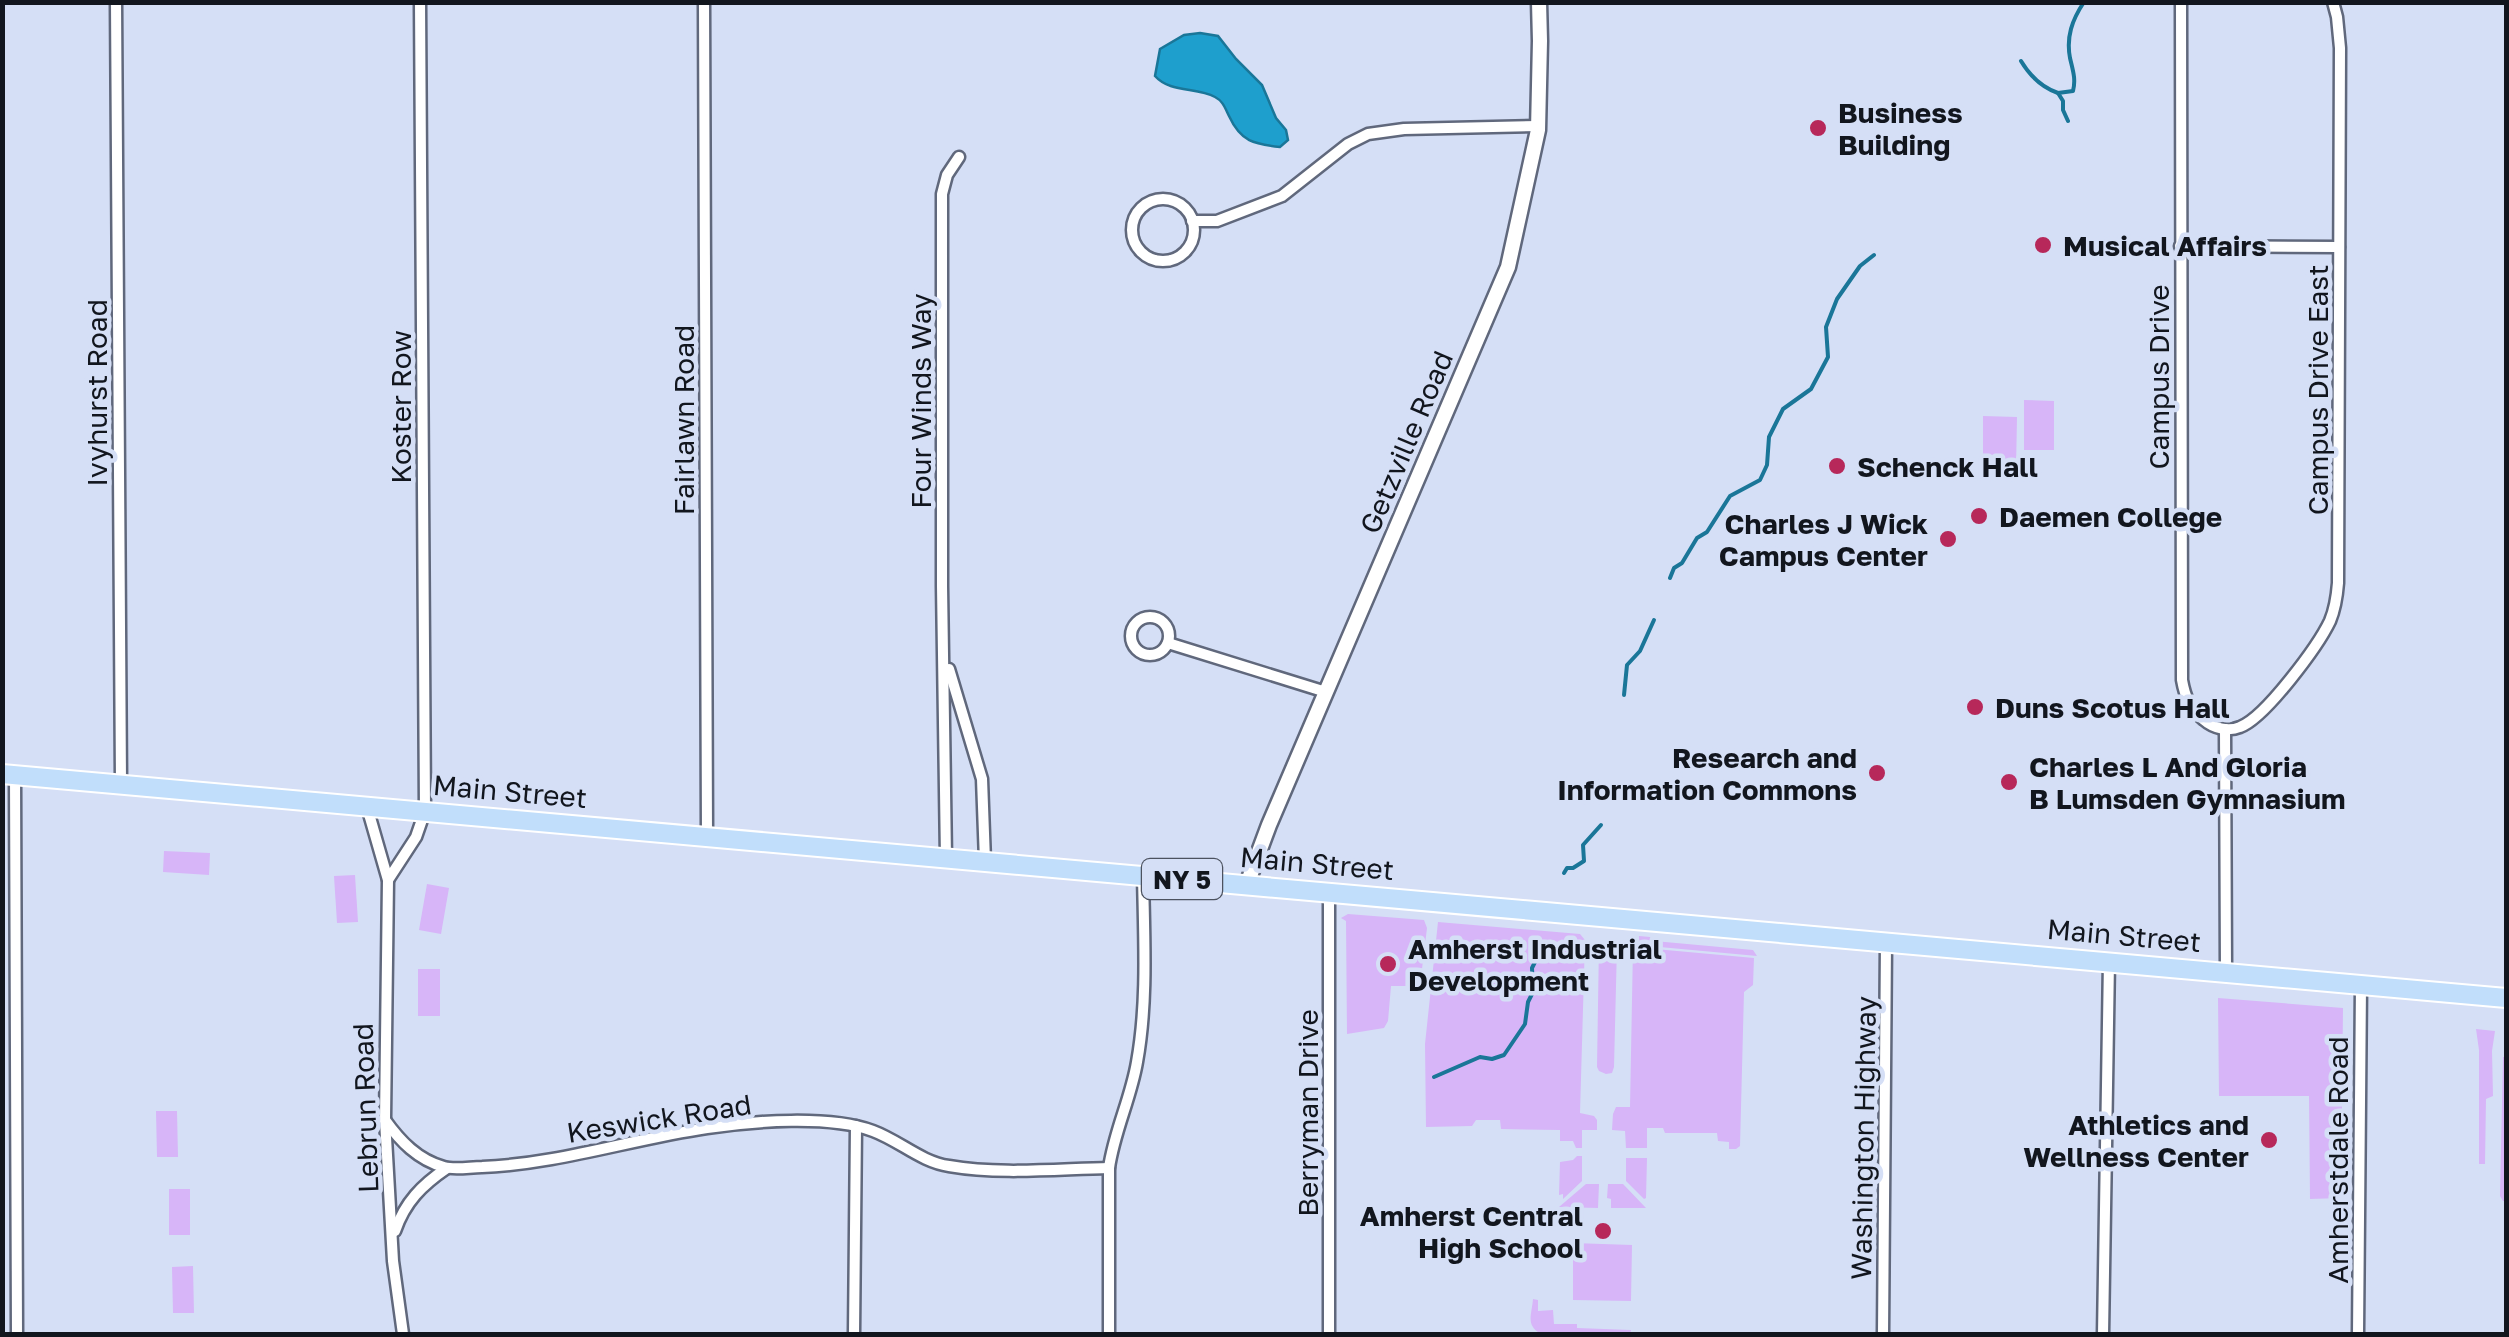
<svg xmlns="http://www.w3.org/2000/svg" width="2509" height="1337" viewBox="0 0 2509 1337" font-family="'Golos Text',sans-serif">
<rect width="100%" height="100%" fill="#d5dff6"/>
<g fill="#d7b5f8">
<path d="M2024 400 2054 401V450H2024Z"/>
<path d="M1983 416 2017 417 2016 469 1983 468Z"/>
<path d="M164 851 210 853 209 875 163 872Z"/>
<path d="M355 875 358 922 337 923 334 876Z"/>
<path d="M427 884 449 888 441 934 419 930Z"/>
<path d="M1348 914 1424 920 1427 928 1421 977 1418 981 1408 980 1407 986H1391L1388 1021 1384 1028 1347 1034 1346 921 1341 918Z"/>
<path d="M1438 922 1580 934 1585 940 1580 1113 1594 1116 1597 1120V1130H1582V1148H1576L1573 1141H1560V1130L1501 1129 1500 1120H1476L1472 1126 1426 1127 1425 1044Z"/>
<path d="M1639 936 1650 937 1654 941 1753 950 1757 956 1638 945Z"/>
<path d="M1599 944 1617 946 1614 1067 1612 1073 1606 1074 1599 1071 1597 1067Z"/>
<path d="M1633 947 1754 958 1753 985 1744 992 1740 1146 1736 1149H1729V1142L1718 1141 1717 1133H1665L1663 1128H1647V1148H1626L1625 1131 1612 1130 1613 1114 1616 1107H1630Z"/>
<rect x="418" y="969" width="22" height="47"/>
<path d="M2218 998 2343 1008 2341 1198 2310 1199 2309 1096H2219Z"/>
<path d="M2476 1029 2495 1031 2492 1051 2493 1096 2486 1099 2485 1164H2479V1050Z"/>
<path d="M2503 1057H2506V1201H2503L2500 1196Z"/>
<path d="M156 1111H177L178 1157H157Z"/>
<path d="M1577 1156H1582V1181L1563 1199V1194L1559 1195 1560 1162 1573 1160Z"/>
<path d="M1626 1158H1647L1646 1198 1644 1199 1626 1181Z"/>
<path d="M1586 1184H1599L1598 1208 1559 1207Z"/>
<path d="M1608 1184H1623L1646 1208H1611V1199L1607 1198Z"/>
<rect x="169" y="1189" width="21" height="46"/>
<path d="M1573 1243 1632 1245 1631 1301 1573 1300Z"/>
<path d="M193 1266 194 1313H173L172 1267Z"/>
<path d="M1533 1299 1538 1300V1311L1553 1310 1554 1324H1577V1328L1631 1330 1630 1334H1541C1525 1325 1532 1314 1533 1299Z"/>
</g>
<path fill="#1e9fcd" stroke="#1a7698" stroke-width="2.5" d="M1200 33 1218 36 1236 59 1262 85 1276 118 1286 130 1288 140 1280 147C1254 144 1241 142 1229 116 1225 108 1223 101 1215 97 1196 87 1170 93 1155 76L1160 49 1184 35Z"/>
<g fill="none" stroke-linecap="round" stroke-linejoin="round">
<g stroke="#1a7698" stroke-width="4">
<path d="M2021 61C2030 76 2041 87 2058 93"/>
<path d="M2068 121 2063 110V101L2058 93 2073 91C2076 79 2073 71 2070 58 2066 37 2072 20 2084 2"/>
<path d="M1670 578 1674 568 1682 563 1697 538 1707 532 1730 496 1760 480 1767 465 1769 437 1783 409 1811 389 1828 357 1826 327 1837 299 1860 266 1874 255"/>
<path d="M1624 695 1627 665 1640 651 1654 620"/>
<path d="M1564 873 1567 868H1573L1584 861 1583 845 1601 825"/>
<path d="M1434 1077 1480 1057 1492 1059 1504 1055 1525 1024 1528 1002 1533 992 1532 968 1536 960"/>
</g>
<g stroke="#60687c" stroke-width="15">
<g id="minor">
<path d="M116 2 121 783"/>
<path d="M704 2 707 836"/>
<path d="M2181 2 2182 680C2185 697 2190 709 2204 720 2213 728 2228 732 2240 727 2265 718 2318 646 2330 621 2335 609 2337 596 2338 583L2340 48 2337 17 2333 2"/>
<circle cx="1163" cy="230" r="31"/>
<path d="M1192 221H1217L1282 196 1348 144 1368 134 1404 129 1538 126"/>
<path d="M2180 246 2339 247"/>
<circle cx="1150" cy="636" r="19"/>
<path d="M1168 643 1326 692"/>
<path d="M949 669 982 779 985 861"/>
<path d="M2225 729 2226 972"/>
<path d="M15 775 17 1334"/>
<path d="M367 807 388 880 385 1120 393 1261 403 1334"/>
<path d="M946 858 942 586V194L947 175 959 157"/>
<path d="M388 880 416 837 425 811 420 2"/>
<path d="M1329 892V1334"/>
<path d="M385 1120C400 1141 418 1160 444 1167 455 1170 470 1167 482 1167 558 1164 632 1139 707 1128 753 1121 830 1115 873 1131 900 1141 921 1162 949 1166 1001 1175 1057 1169 1109 1168"/>
<path d="M395 1231C405 1202 422 1185 447 1168"/>
<path d="M854 1334 856 1126"/>
<path d="M1109 1334V1168C1114 1132 1131 1098 1137 1062 1148 1001 1144 937 1143 875"/>
<path d="M1883 1334 1886 942"/>
<path d="M2103 1334 2109 961"/>
<path d="M2358 1334 2361 985"/>
</g>
</g>
<g stroke="#60687c" stroke-width="19">
<path id="tertiary" d="M1247 884 1269 825 1508 267 1538 130 1540 41 1539 2"/>
</g>
<g stroke="#fff" stroke-width="22">
<path id="primary" d="M2 774 2506 998"/>
</g>
<use href="#minor" stroke="#fff" stroke-width="10"/>
<use href="#tertiary" stroke="#fff" stroke-width="14"/>
<use href="#primary" stroke="#c1defb" stroke-width="18"/>
</g>
<g fill="#b7285a" stroke="#d5dff6" stroke-width="4">
<circle cx="1818" cy="128" r="10"/>
<circle cx="2043" cy="245" r="10"/>
<circle cx="1837" cy="466" r="10"/>
<circle cx="1979" cy="516" r="10"/>
<circle cx="1948" cy="539" r="10"/>
<circle cx="1975" cy="707" r="10"/>
<circle cx="1877" cy="773" r="10"/>
<circle cx="2009" cy="782" r="10"/>
<circle cx="1388" cy="964" r="10"/>
<circle cx="2269" cy="1140" r="10"/>
<circle cx="1603" cy="1231" r="10"/>
</g>
<g text-anchor="middle" dominant-baseline="central" stroke-width="9" stroke-linejoin="round" paint-order="stroke">
<rect fill="#d5dff6" stroke="#4c525f" stroke-width="2.5" x="1142" y="859" width="80" height="40" rx="8"/>
<g font-size="25" font-weight="bold" fill="#12161e">
<text x="1182" y="879">NY 5</text>
</g>
<g font-size="28" font-weight="bold" fill="#12161e" stroke="#d5dff6" text-anchor="start">
<text x="1838" y="112">Business<tspan x="1838" dy="32">Building</tspan></text>
<text x="2063" y="245">Musical Affairs</text>
<text x="1857" y="466">Schenck Hall</text>
<text x="1999" y="516">Daemen College</text>
<text x="1928" y="523" text-anchor="end">Charles J Wick<tspan x="1928" dy="32">Campus Center</tspan></text>
<text x="1995" y="707">Duns Scotus Hall</text>
<text x="1857" y="757" text-anchor="end">Research and<tspan x="1857" dy="32">Information Commons</tspan></text>
<text x="2029" y="766">Charles L And Gloria<tspan x="2029" dy="32">B Lumsden Gymnasium</tspan></text>
<text x="1408" y="948">Amherst Industrial<tspan x="1408" dy="32">Development</tspan></text>
<text x="2249" y="1124" text-anchor="end">Athletics and<tspan x="2249" dy="32">Wellness Center</tspan></text>
<text x="1583" y="1215" text-anchor="end">Amherst Central<tspan x="1583" dy="32">High School</tspan></text>
</g>
<g font-size="28" fill="#12161e" stroke="#d5dff6">
<text transform="translate(2158 377) rotate(-90)">Campus Drive</text>
<text transform="translate(2317 390) rotate(-90)">Campus Drive East</text>
<text transform="translate(96 393) rotate(-90)">Ivyhurst Road</text>
<text transform="translate(920 401) rotate(-90)">Four Winds Way</text>
<text transform="translate(400 407) rotate(-90)">Koster Row</text>
<text transform="translate(683 420) rotate(-90)">Fairlawn Road</text>
<text transform="translate(1406 442) rotate(-67)">Getzville Road</text>
<text transform="translate(510 791) rotate(5)">Main Street</text>
<text transform="translate(1317 863) rotate(5)">Main Street</text>
<text transform="translate(2124 935) rotate(5)">Main Street</text>
<text transform="translate(365 1108) rotate(-92)">Lebrun Road</text>
<text transform="translate(1307 1113) rotate(-90)">Berryman Drive</text>
<text transform="translate(659 1118) rotate(-9)">Keswick Road</text>
<text transform="translate(1863 1138) rotate(-89)">Washington Highway</text>
<text transform="translate(2337 1160) rotate(-90)">Amherstdale Road</text>
</g>
</g>
<rect width="2509" height="1337" fill="none" stroke="#12161e" stroke-width="10"/>
</svg>
